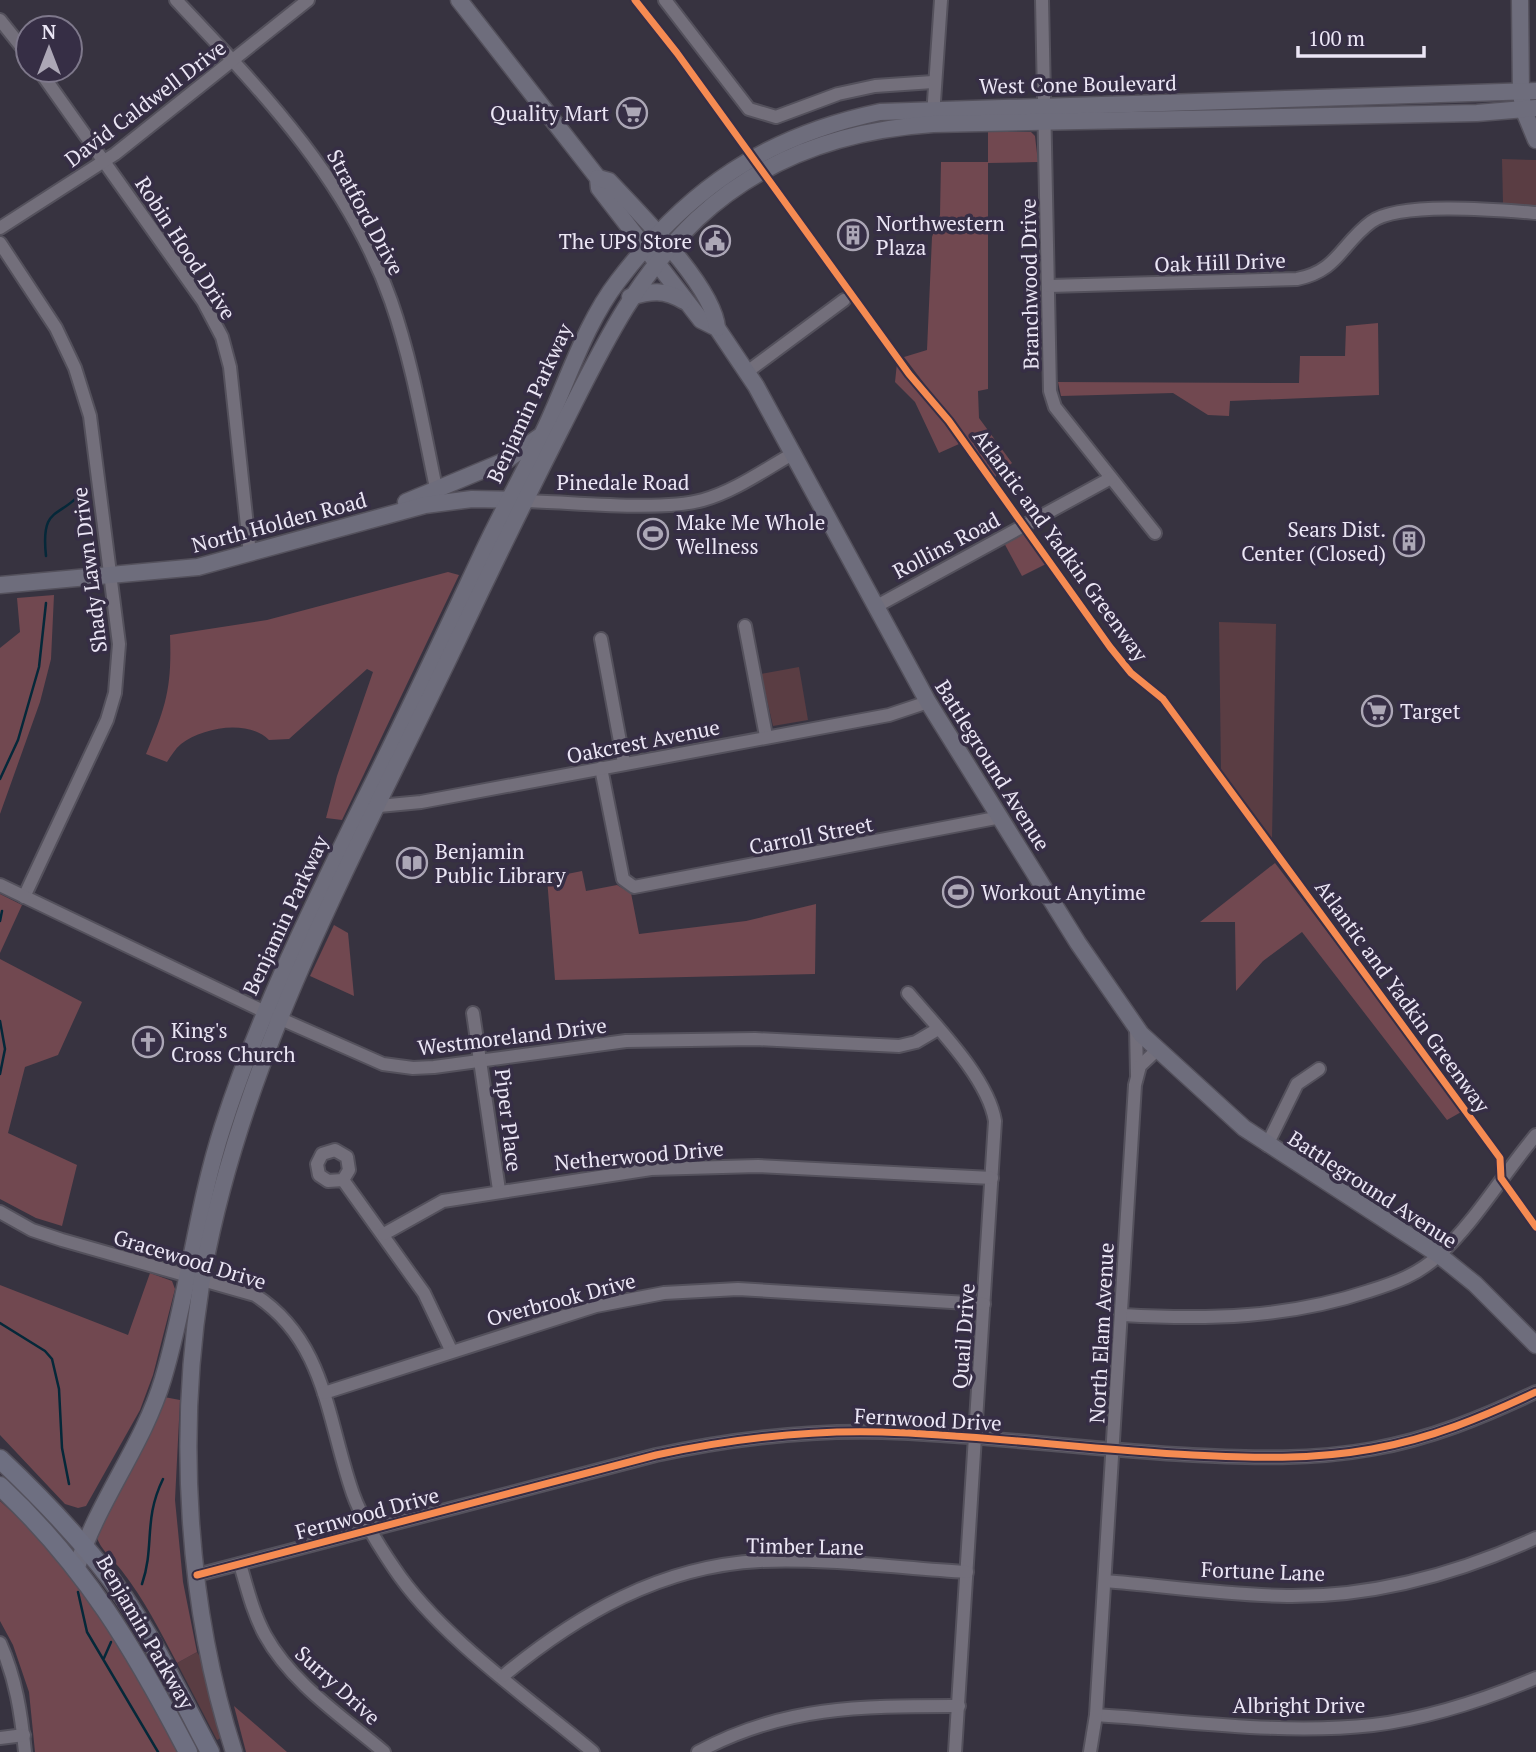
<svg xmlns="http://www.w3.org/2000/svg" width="1536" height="1752" viewBox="0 0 1536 1752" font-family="'PT Serif',serif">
<rect width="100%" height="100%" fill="#373340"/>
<g fill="#5a3d43">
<path d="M1502 159 1536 160V206L1503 204Z"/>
<path d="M1219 622 1276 624 1272 838 1221 770Z"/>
<path d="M799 667 808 720 773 726 761 674Z"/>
<path d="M197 1652 204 1663 221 1738 217 1740 177 1663Z"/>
</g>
<g fill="#714850">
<path d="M988 132H1031L1035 136 1038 162 988 163V389L978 391 979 418 1012 463 995 477 904 357 927 350 932 237 940 215 941 162H988Z"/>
<path d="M1378 323 1379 395 1230 401 1229 416 1208 415 1173 393 1061 396 1058 382 1299 383 1300 356H1345L1346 326Z"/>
<path d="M897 363 942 416 959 444 939 453 915 402 895 382Z"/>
<path d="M1021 531 1046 564 1022 576 1003 541Z"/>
<path d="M448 572 459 575 342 820 326 818 337 776 373 672 367 669 289 739 269 740C248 719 203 727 181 744 175 749 171 756 167 762L146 754C166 706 172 688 170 635L267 620Z"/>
<path d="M54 595 51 659 40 702 0 814V648L20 632 17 598Z"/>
<path d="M1275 863 1463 1111 1447 1120 1302 932 1263 961 1236 991 1235 922H1200Z"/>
<path d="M582 871 586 891 617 885 631 893 639 934 746 921 816 904 815 974 555 980 547 878Z"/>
<path d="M0 894 22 905 0 953Z"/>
<path d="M334 925 348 933 354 996 310 976Z"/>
<path d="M0 959 82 1002 58 1055 25 1067 8 1133 77 1165 62 1226 36 1218 0 1199Z"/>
<path d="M150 1273 172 1281 175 1289 153 1375 140 1410 86 1506 78 1508 65 1504 0 1435V1285L128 1335Z"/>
<path d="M164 1397 180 1400 175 1500 183 1582 197 1652 177 1663C160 1631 144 1599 122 1571 113 1559 100 1550 96 1535L148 1438Z"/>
<path d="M0 1501C34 1532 67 1565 93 1603 126 1650 151 1702 177 1752H35L29 1692 13 1645 0 1621Z"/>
<path d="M234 1706 287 1752H246Z"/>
</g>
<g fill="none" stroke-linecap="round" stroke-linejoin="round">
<g stroke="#052839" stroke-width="2.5">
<path d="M46 556C40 501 63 521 86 486"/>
<path d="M0 779 18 740 39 667 46 603"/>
<path d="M0 921 2 911"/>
<path d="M0 1021 5 1049 0 1074"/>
<path d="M0 1323 45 1351 52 1359 59 1389 62 1448 69 1484"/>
<path d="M142 1584C155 1546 143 1520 163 1479"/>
<path d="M78 1592 87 1632 158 1752"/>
<path d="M104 1658 111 1642"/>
</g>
<g stroke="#54515c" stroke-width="16">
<g id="minor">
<path d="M176 0C262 91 349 181 391 301 412 361 423 426 436 488"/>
<path d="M665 0 749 109 776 117 838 94 875 86 933 82"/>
<path d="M1042 0 1050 391 1055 407 1155 533"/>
<path d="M0 20 28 55"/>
<path d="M39 70 203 301 222 337 230 367 250 554"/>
<path d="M933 116 941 0"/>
<path d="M0 228 115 154 308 0"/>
<path d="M0 243 56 328 75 368 90 416 119 644 115 693 107 720 24 897"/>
<path d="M1049 286 1297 279C1338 271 1341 244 1371 222 1400 201 1499 210 1536 213"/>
<path d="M747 372 844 300"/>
<path d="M525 501C572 502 660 512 703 500 735 491 764 470 794 453"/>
<path d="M875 607 1111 478"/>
<path d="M745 626 766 736"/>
<path d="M601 639 624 763"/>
<path d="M601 768 623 879 634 887 1001 817"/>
<path d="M370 801 379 806 421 802 889 715 928 702"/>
<path d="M0 885 265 1012 383 1064 413 1068 434 1067 626 1041 755 1039 899 1046 916 1042 938 1029"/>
<path d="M908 993C936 1026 988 1078 995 1121L955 1752"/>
<path d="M473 1013 499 1190"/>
<path d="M1136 1027 1137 1075"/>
<path d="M1267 1145 1297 1084 1319 1069"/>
<path d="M343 1180 328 1181 319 1175 317 1164 322 1154 335 1150 347 1157 349 1170 343 1180 424 1293 451 1350"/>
<path d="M0 1212 32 1230 62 1240 255 1295C326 1341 327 1420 353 1494 362 1519 379 1546 394 1568 439 1636 530 1699 593 1752"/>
<path d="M384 1234 443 1201 651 1169 758 1166 992 1178"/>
<path d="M1123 1315C1208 1320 1288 1318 1369 1291 1395 1283 1419 1274 1439 1255 1476 1221 1503 1174 1536 1135"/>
<path d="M324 1393 596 1306 664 1293 738 1289 984 1304"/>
<path d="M240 1564C247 1588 253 1613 265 1635 292 1684 343 1717 384 1752"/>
<path d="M197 1575 656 1455C730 1439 806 1430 882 1432 986 1435 1089 1450 1193 1455 1253 1458 1312 1460 1372 1449 1430 1439 1483 1417 1536 1392"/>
<path d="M1105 1581C1165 1586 1227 1595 1287 1596 1374 1597 1457 1574 1536 1538"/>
<path d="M0 1643C16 1679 21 1713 25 1752"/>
<path d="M503 1676C578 1614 661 1566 760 1561 828 1558 899 1568 967 1572"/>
<path d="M1096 1715C1188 1721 1282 1735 1373 1725 1430 1718 1484 1700 1536 1678"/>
<path d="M0 1738 24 1735"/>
<path d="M698 1752C785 1705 864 1706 959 1706"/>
<path d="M1090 1752 1096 1715 1135 1085 1140 1066 1157 1050"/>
</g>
</g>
<g stroke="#54515c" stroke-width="19">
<g id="major">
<path d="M459 0 598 178 599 188 701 320 717 328 756 386 928 702 1078 943 1141 1034 1244 1128 1439 1255 1475 1284 1536 1345"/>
<path d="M1520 0 1521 94 1524 111 1536 140"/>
<path d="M598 178 609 181C639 213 714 287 717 328"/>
<path d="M630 297C651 291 664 289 684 301"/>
<path d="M406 502 507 460 539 437"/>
<path d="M0 585 198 567 425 505 472 499 516 500"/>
<path d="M77 1567C98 1500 143 1446 163 1379 188 1296 196 1209 223 1126 259 1014 312 907 364 801 405 719 444 635 483 552 504 507 529 464 549 420 570 374 587 321 618 281 689 188 766 136 880 112L1536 91"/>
<path d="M234 1752C187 1608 177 1435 201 1285 240 1054 361 844 460 635 493 565 527 496 562 427 601 350 633 280 697 219 763 157 845 130 933 124L1477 113 1536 108"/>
</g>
</g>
<g stroke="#54515c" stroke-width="21">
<g id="highway">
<path d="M0 1459C35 1492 68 1526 99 1564 145 1620 176 1688 210 1752"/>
<path d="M0 1486C86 1567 134 1648 188 1752"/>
</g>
</g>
<use href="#minor" stroke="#736f7b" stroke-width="12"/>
<use href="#major" stroke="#6e6d7c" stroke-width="16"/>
<use href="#highway" stroke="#6e6f81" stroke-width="18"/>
<g stroke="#362e45" stroke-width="11">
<g id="cycleway">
<path d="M635 0 677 53 909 374 949 421 1110 647 1131 673 1163 699 1500 1158 1501 1178 1536 1227"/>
<path d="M197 1575 656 1455C730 1439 806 1430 882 1432 986 1435 1089 1450 1193 1455 1253 1458 1312 1460 1372 1449 1430 1439 1483 1417 1536 1392"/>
</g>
</g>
<use href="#cycleway" stroke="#f68b52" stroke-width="7"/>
</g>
<defs>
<g id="supermarket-ring" transform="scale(1.575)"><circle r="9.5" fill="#362e45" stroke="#aca7b6" stroke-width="1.5"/><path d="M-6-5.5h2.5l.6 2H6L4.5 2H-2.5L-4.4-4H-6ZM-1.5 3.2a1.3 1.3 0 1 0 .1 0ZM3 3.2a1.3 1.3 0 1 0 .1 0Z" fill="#aca7b6"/></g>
<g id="building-ring" transform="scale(1.575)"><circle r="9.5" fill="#362e45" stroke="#aca7b6" stroke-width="1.5"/><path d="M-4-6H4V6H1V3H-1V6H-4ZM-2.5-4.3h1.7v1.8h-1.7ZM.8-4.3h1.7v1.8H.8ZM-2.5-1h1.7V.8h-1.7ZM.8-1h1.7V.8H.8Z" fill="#aca7b6"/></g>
<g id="civic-ring" transform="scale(1.575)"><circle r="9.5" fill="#362e45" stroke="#aca7b6" stroke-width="1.5"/><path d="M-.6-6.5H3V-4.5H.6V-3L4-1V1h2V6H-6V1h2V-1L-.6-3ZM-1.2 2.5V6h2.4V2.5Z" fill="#aca7b6"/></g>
<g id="stadium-ring" transform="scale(1.575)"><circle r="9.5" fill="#362e45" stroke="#aca7b6" stroke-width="1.5"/><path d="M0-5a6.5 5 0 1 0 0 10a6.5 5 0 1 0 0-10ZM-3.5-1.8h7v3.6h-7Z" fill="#aca7b6"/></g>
<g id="library-ring" transform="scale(1.575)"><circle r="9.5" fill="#362e45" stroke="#aca7b6" stroke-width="1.5"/><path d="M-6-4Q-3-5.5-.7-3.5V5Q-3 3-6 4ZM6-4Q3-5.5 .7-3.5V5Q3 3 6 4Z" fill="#aca7b6"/></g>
<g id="church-ring" transform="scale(1.575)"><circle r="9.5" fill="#362e45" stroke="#aca7b6" stroke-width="1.5"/><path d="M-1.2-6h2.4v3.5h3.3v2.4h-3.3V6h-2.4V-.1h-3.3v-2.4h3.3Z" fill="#aca7b6"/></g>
</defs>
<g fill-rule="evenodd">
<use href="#supermarket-ring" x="632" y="113"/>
<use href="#building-ring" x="853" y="235"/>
<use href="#civic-ring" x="715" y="241"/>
<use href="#stadium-ring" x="653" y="534"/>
<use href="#building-ring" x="1409" y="541"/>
<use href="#supermarket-ring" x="1377" y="711"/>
<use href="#library-ring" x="412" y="863"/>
<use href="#stadium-ring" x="958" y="892"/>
<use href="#church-ring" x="148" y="1042"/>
</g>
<g text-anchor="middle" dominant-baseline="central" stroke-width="7" stroke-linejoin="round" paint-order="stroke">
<g font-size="21" fill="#ebe6f5" stroke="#362e45">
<text transform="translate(1078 84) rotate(-1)">West Cone Boulevard</text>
<text transform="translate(145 103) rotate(-37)">David Caldwell Drive</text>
<text transform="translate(366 212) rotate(62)">Stratford Drive</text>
<text transform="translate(186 248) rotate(57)">Robin Hood Drive</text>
<text transform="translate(1220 262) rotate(-2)">Oak Hill Drive</text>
<text transform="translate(1029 284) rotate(-91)">Branchwood Drive</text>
<text transform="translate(529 403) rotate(-65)">Benjamin Parkway</text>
<text x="623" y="482">Pinedale Road</text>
<text transform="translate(279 522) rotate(-15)">North Holden Road</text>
<text transform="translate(946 545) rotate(-28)">Rollins Road</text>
<text transform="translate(1061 545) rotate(54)">Atlantic and Yadkin Greenway</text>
<text transform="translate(89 570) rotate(-97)">Shady Lawn Drive</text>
<text transform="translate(643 741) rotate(-11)">Oakcrest Avenue</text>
<text transform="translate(993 765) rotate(58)">Battleground Avenue</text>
<text transform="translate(811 835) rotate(-11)">Carroll Street</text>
<text transform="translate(285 915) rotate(-65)">Benjamin Parkway</text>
<text transform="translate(1403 996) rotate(54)">Atlantic and Yadkin Greenway</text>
<text transform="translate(512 1036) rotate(-7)">Westmoreland Drive</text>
<text transform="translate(509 1120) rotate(83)">Piper Place</text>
<text transform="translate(639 1155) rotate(-5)">Netherwood Drive</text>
<text transform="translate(1373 1189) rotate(33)">Battleground Avenue</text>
<text transform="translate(190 1259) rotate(17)">Gracewood Drive</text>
<text transform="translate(561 1299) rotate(-15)">Overbrook Drive</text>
<text transform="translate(1101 1333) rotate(-87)">North Elam Avenue</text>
<text transform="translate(963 1336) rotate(-86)">Quail Drive</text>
<text transform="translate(928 1419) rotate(3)">Fernwood Drive</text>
<text transform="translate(367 1513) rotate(-15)">Fernwood Drive</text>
<text transform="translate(805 1546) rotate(1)">Timber Lane</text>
<text transform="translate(1263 1571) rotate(2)">Fortune Lane</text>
<text transform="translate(146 1632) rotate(60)">Benjamin Parkway</text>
<text transform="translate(338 1685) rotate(42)">Surry Drive</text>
<text x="1299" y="1705">Albright Drive</text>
</g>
<g font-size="21" fill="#ebe6f5" stroke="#362e45" text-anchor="start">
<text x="609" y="113" text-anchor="end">Quality Mart</text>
<text x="876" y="223">Northwestern<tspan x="876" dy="24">Plaza</tspan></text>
<text x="692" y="241" text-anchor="end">The UPS Store</text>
<text x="676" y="522">Make Me Whole<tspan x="676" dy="24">Wellness</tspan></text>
<text x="1386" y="529" text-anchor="end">Sears Dist.<tspan x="1386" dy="24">Center (Closed)</tspan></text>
<text x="1400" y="711">Target</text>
<text x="435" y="851">Benjamin<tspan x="435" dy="24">Public Library</tspan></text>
<text x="981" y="892">Workout Anytime</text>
<text x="171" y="1030">King's<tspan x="171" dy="24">Cross Church</tspan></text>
</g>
</g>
<g transform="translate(49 49)"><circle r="33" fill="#362e45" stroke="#7e788b" stroke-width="2"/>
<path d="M0-5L12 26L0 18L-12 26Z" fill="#aca7b6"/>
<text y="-10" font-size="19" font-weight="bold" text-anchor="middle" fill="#ebe6f5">N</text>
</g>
<path d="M1298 46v10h126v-10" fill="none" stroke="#ebe6f5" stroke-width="3.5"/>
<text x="1308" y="46" font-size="21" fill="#ebe6f5" stroke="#362e45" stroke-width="5" paint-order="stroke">100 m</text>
</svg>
